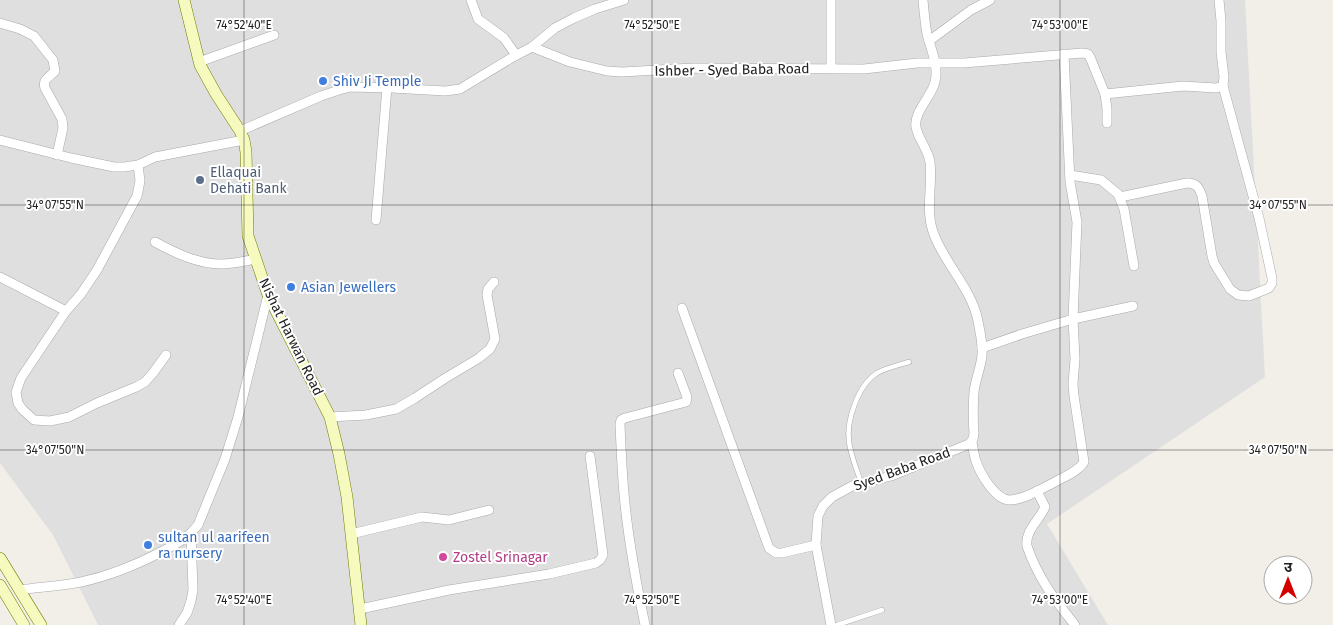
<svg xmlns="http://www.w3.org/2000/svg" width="1333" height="625" viewBox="0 0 1333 625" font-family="'Fira Sans','Noto Sans Devanagari',sans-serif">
<rect width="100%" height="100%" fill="#f2efe9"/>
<path fill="#e0dfdf" d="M0 0H1245L1265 377 1047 524 1108 625H98L53 535 0 463Z"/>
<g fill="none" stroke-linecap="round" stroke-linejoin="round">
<g stroke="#a9a9a9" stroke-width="5.5">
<g id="lane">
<path d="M861 483C857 470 851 456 849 442 846 421 858 385 877 373 886 368 899 365 909 362"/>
<path d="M837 625 882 610"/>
</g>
</g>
<g stroke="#a9a9a9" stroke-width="10">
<g id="street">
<path d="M471 0 478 19 504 38 516 55"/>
<path d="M831 0V68"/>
<path d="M0 23 20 29 34 36 53 60 55 71C50 77 42 79 45 88L62 119 63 128 57 155"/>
<path d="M929 41 971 10 990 0"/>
<path d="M532 47 570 62 607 71 622 72 693 68 864 69 917 63H964L1082 53 1088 54 1090 57 1105 94 1107 109V123"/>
<path d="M199 62 274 35"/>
<path d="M1105 94 1183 86 1216 88 1223 86 1224 77 1221 52V21L1219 0"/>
<path d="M240 131 321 96 339 90 350 87 392 88 445 91 460 89 513 57 532 47 555 28 574 18 595 9 624 0"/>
<path d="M0 140 71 158 114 167H124L138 165 155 157 244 140"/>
<path d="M138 165 140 181 137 196 97 270 81 294 66 311 21 378 16 392 18 403 22 409 34 420 50 421 69 417 97 403 136 387 145 382 153 373 166 355"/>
<path d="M1070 175 1101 180 1118 194 1124 209 1134 266"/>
<path d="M1120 197 1187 183C1197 183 1199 188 1202 196L1212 256 1214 263 1230 289 1238 295 1249 296 1269 288 1272 283V278L1259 218 1223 86"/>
<path d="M376 220 387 87"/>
<path d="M155 242C175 253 198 264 221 264 233 264 245 261 256 259"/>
<path d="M0 277 66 311"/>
<path d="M682 308 769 548 776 553H782L816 545"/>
<path d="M982 348 1022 334 1073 319 1133 306"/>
<path d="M330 417 366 415 396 409 415 398 444 379 479 358 490 349 495 339 487 295 488 289 494 282"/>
<path d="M972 442C973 448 974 455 976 461 980 473 995 500 1010 500 1023 500 1041 489 1053 483 1063 477 1078 472 1084 462L1074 396 1073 384 1075 359 1073 319 1077 222 1070 182 1064 54"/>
<path d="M1037 491 1045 507C1039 521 1025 530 1027 546 1038 578 1054 599 1075 625"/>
<path d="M351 534 422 517 449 520 489 510"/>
<path d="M20 590C40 587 61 586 81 582 109 576 136 565 161 552 176 544 187 539 198 525L225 459 238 417 268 295"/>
<path d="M360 609 449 590 549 574 596 563 600 560 603 555 590 456"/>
<path d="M179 625 187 613 191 601 193 590 191 534"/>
<path d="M645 625C636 582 628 538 624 494 622 471 621 448 620 424L621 420 625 418 686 402 687 397 678 373"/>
<path d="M831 625 816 545 818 516 823 506 832 497 854 485 891 476 969 444 973 439 974 434C973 420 973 406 974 392 975 380 981 368 982 355 983 344 980 332 978 321 972 290 947 266 935 237 924 212 933 188 930 162 928 149 918 139 916 127 913 113 932 96 935 82 939 67 931 49 927 34 925 23 924 11 923 0"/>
</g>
</g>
<g stroke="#707d05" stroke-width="12">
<g id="secondary">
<path d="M184 0 200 65 216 94 240 131 244 140 246 152 248 236 268 295 330 417 339 454 347 497 361 625"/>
<path d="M0 558 41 625"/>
<path d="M0 585 24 625"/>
</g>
</g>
<use href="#lane" stroke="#fff" stroke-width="4.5"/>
<use href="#street" stroke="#fff" stroke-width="9"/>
<use href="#secondary" stroke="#f7fabf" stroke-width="11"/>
</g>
<path fill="none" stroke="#222" stroke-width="1" stroke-opacity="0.45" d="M244 0V625M652 0V625M1060 0V625M0 205H1333M0 450H1333"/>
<g fill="#3f7fe0" stroke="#fff" stroke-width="2">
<circle cx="323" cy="81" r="5"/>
<circle cx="291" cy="287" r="5"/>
<circle cx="148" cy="545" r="5"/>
</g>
<circle fill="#5c6f8a" stroke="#fff" stroke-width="2" cx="200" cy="180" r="5"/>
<circle fill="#d1479c" stroke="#fff" stroke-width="2" cx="443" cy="557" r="5"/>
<g text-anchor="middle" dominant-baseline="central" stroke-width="4" stroke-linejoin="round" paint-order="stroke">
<g font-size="14" fill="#222" stroke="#fff">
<text transform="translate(732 70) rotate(-1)">Ishber - Syed Baba Road</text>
<text transform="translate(291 337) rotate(64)">Nishat Harwan Road</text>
<text transform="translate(902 469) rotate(-20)">Syed Baba Road</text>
</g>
<g font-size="14" fill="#366cbe" stroke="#fff" text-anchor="start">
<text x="333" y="81">Shiv Ji Temple</text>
<text x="301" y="287">Asian Jewellers</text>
<text x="158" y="537">sultan ul aarifeen<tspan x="158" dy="16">ra nursery</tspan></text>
</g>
<g font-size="14" fill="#4e5e75" stroke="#fff" text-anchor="start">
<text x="210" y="172">Ellaquai<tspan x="210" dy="16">Dehati Bank</tspan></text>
</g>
<g font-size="14" fill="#b23c85" stroke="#fff" text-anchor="start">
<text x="453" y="557">Zostel Srinagar</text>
</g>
</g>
<g font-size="12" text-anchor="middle" fill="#222" stroke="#fff" stroke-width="4" stroke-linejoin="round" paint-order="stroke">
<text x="244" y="29">74°52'40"E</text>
<text x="652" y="29">74°52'50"E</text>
<text x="1060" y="29">74°53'00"E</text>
<text x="55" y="209">34°07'55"N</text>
<text x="1278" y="209">34°07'55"N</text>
<text x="55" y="454">34°07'50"N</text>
<text x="1278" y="454">34°07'50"N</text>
<text x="244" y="604">74°52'40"E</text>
<text x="652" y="604">74°52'50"E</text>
<text x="1060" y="604">74°53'00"E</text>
</g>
<g transform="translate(1288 580)"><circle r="24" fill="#ffffff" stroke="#a7a7a7"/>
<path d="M0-4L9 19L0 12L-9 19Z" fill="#d40000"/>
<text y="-8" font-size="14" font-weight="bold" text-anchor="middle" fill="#222222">उ</text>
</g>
</svg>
